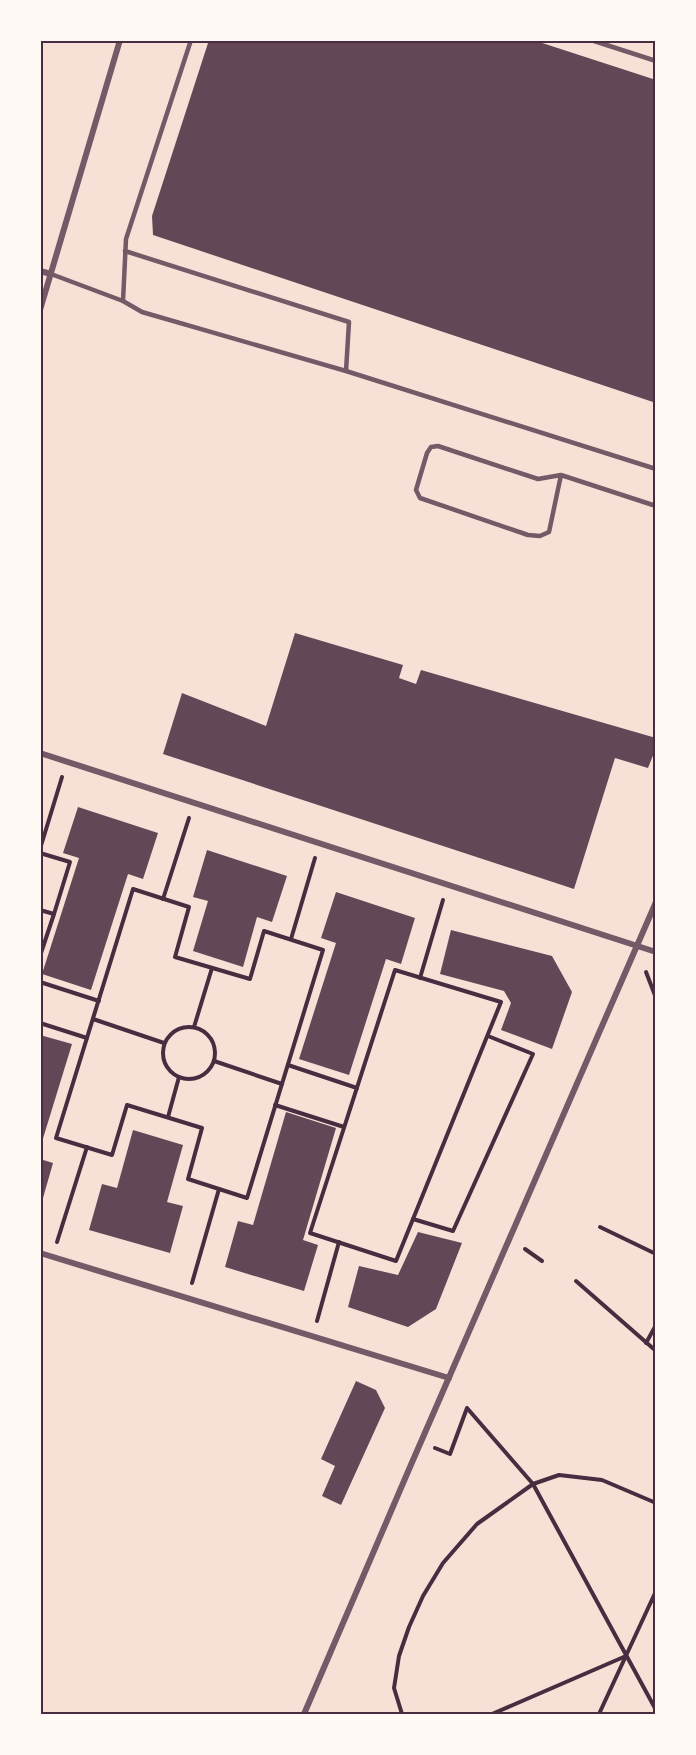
<svg xmlns="http://www.w3.org/2000/svg" width="696" height="1755" viewBox="0 0 696 1755" font-family="Spectral,serif">
<rect width="100%" height="100%" fill="#f7e1d7"/>
<g fill="#644757">
<path d="M209 40H533L656 80V403L153 235 152 216Z"/>
<path d="M295 633 403 665 399 678 416 684 421 670 656 738V748L648 768 615 758 574 889 163 754 182 693 266 726Z"/>
<path d="M78 807 158 833 143 879 128 874 91 990 42 974 79 858 63 853Z"/>
<path d="M207 850 287 876 272 922 257 917 243 967 193 951 208 901 193 897Z"/>
<path d="M336 892 415 918 401 964 386 959 349 1075 299 1059 336 943 321 938Z"/>
<path d="M451 930 552 956 572 992 552 1049 501 1030 511 1003 504 991 440 974Z"/>
<path d="M40 1035 72 1044 41 1145H40Z"/>
<path d="M286 1112 336 1128 303 1240 318 1245 304 1291 225 1267 238 1221 253 1225Z"/>
<path d="M133 1130 183 1145 167 1202 183 1206 170 1253 89 1230 102 1184 117 1188Z"/>
<path d="M40 1159 53 1163 41 1205H40Z"/>
<path d="M418 1232 462 1243 436 1309 408 1327 348 1307 359 1266 398 1275Z"/>
<path d="M356 1381 376 1390 385 1408 341 1505 322 1496 335 1466 321 1459Z"/>
</g>
<g fill="none" stroke-linecap="round" stroke-linejoin="round">
<g stroke="#4a2c40" stroke-width="4">
<path d="M40 849 62 777"/>
<path d="M40 853 70 862 54 914 40 910"/>
<path d="M133 889 189 907 175 957 250 979 264 931 323 950 247 1198 188 1179 202 1128 127 1105 112 1155 56 1138Z"/>
<path d="M163 899 189 818"/>
<path d="M291 939 315 858"/>
<path d="M40 956 54 914"/>
<path d="M395 970 501 1002 396 1261 310 1233Z"/>
<path d="M646 972 656 998"/>
<path d="M420 978 443 900"/>
<path d="M40 982 99 1001"/>
<path d="M93 1019 164 1043"/>
<path d="M40 1023 87 1038"/>
<circle cx="189" cy="1053" r="26"/>
<path d="M194 1027 212 968"/>
<path d="M214 1061 282 1084"/>
<path d="M288 1065 357 1088"/>
<path d="M275 1105 344 1127"/>
<path d="M168 1117 179 1077"/>
<path d="M413 1219 453 1231 533 1054 488 1036"/>
<path d="M600 1227 656 1254"/>
<path d="M57 1242 87 1147"/>
<path d="M525 1249 542 1261"/>
<path d="M576 1281 656 1351"/>
<path d="M192 1283 219 1189"/>
<path d="M317 1321 339 1242"/>
<path d="M646 1343 656 1325"/>
<path d="M435 1448 450 1454 467 1408 533 1484 656 1710"/>
<path d="M402 1714 394 1688 399 1656 409 1627 423 1596 443 1563 477 1524 533 1484 559 1475 602 1480 656 1503"/>
<path d="M492 1714 626 1656"/>
<path d="M599 1714 656 1591"/>
</g>
<g stroke="#755966" stroke-width="4.5">
<path d="M191 40 126 239 123 301 142 312 346 371 656 469"/>
<path d="M591 40 656 61"/>
<path d="M125 251 349 322 346 371"/>
<path d="M51 274 123 301"/>
<path d="M561 475 549 532 540 536 528 535 420 498 416 490 427 453 431 447 438 446 538 479 561 475 656 506"/>
</g>
<g stroke="#755966" stroke-width="6">
<path d="M40 271 51 274"/>
<path d="M40 310 120 40"/>
<path d="M40 753 656 952"/>
<path d="M40 1253 449 1378"/>
<path d="M304 1714 410 1467 656 902"/>
</g>
</g>
<rect width="696" height="1755" fill="none" stroke="#fffaf5" stroke-width="84"/>
<rect x="42" y="42" width="612" height="1671" fill="none" stroke="#4a2c40" stroke-width="2"/>
</svg>
